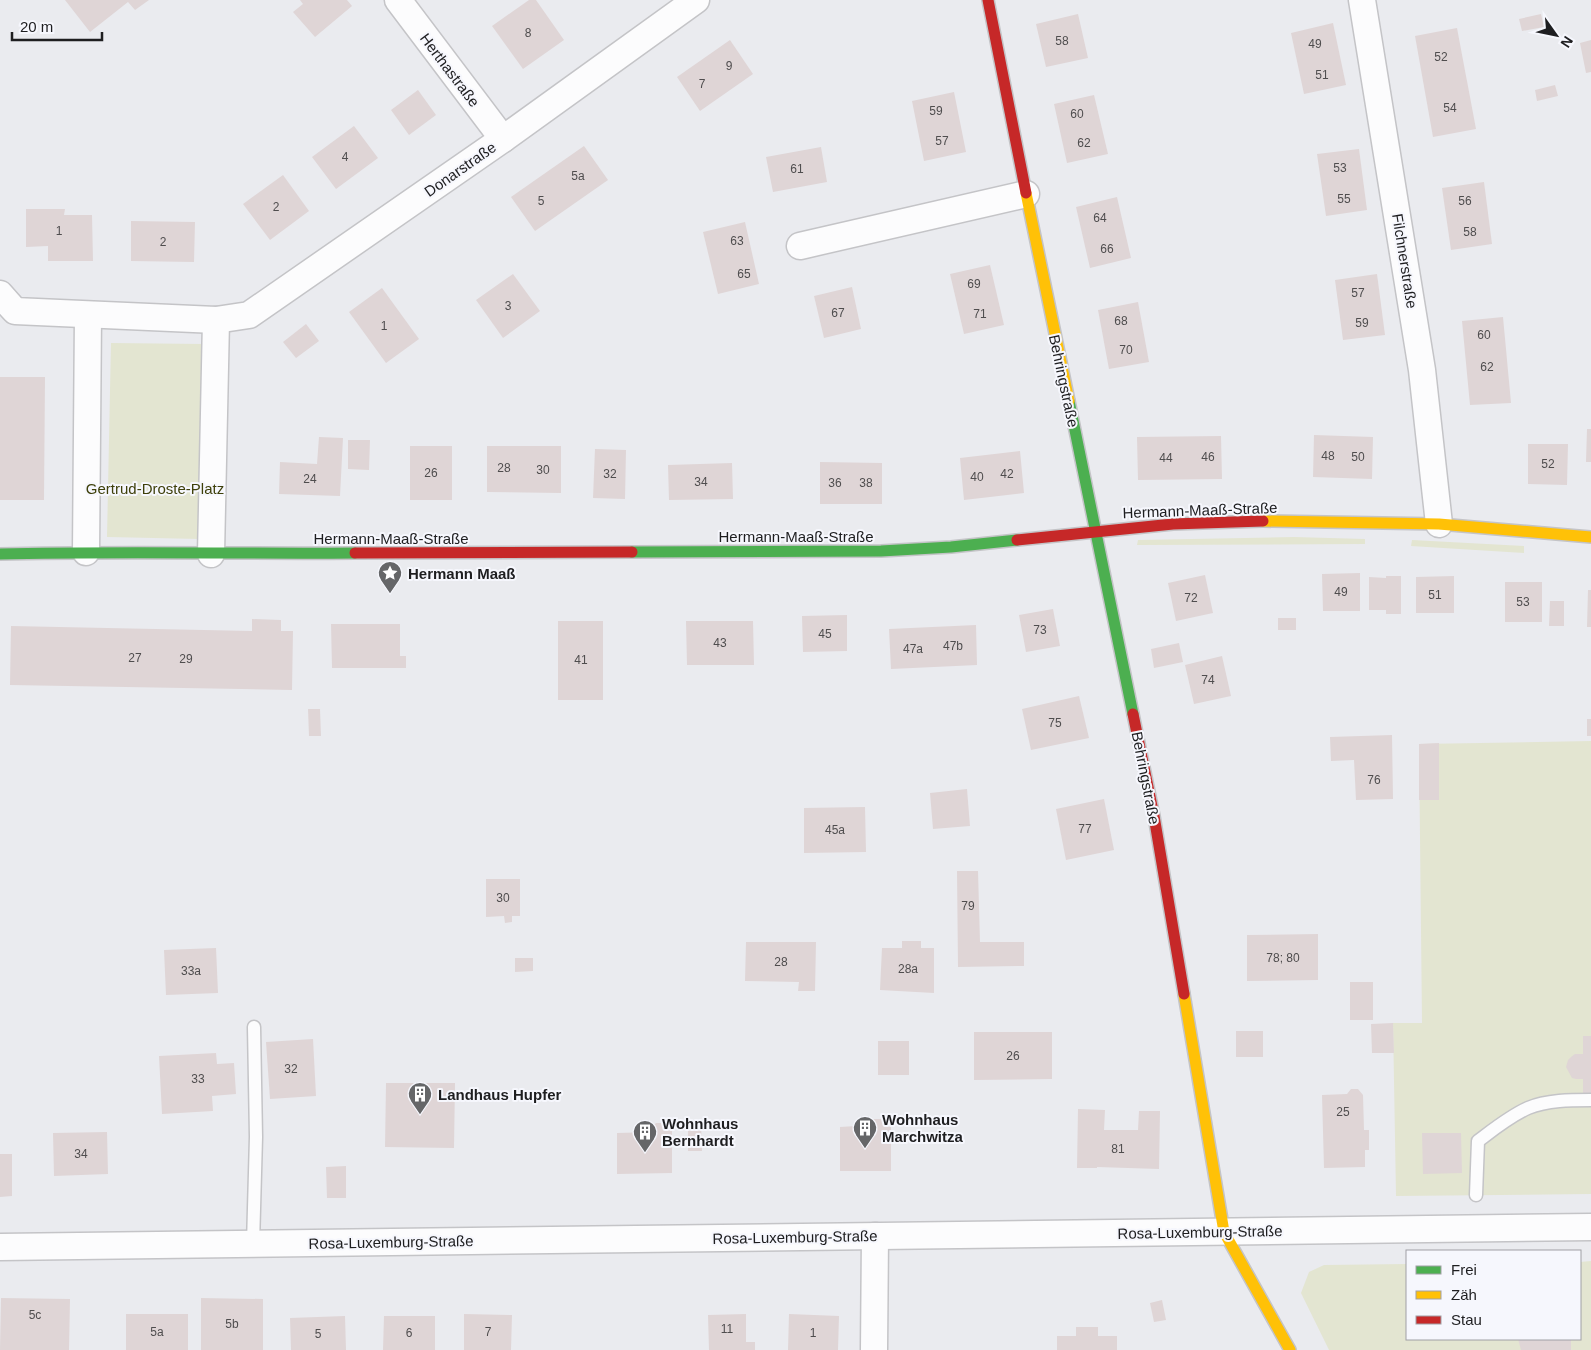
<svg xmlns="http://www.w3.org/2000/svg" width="1591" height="1350" viewBox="0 0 1591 1350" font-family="Helvetica,sans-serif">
<rect width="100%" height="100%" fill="#eaebef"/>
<g fill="#e3e5d1">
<path d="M111 343 204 344 200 539 107 537Z"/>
<path d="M1294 537 1365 539V544L1137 545 1138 540Z"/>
<path d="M1412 540 1524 546V553L1411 546Z"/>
<path d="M1591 741V1194L1396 1196 1393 1023H1422L1419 744Z"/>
<path d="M1591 1261V1350H1329L1301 1293 1309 1272 1324 1265 1407 1264V1339H1580V1262Z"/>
</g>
<g fill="#dfd5d6">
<path d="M65 0H149L135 10 128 2 90 32Z"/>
<path d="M300 0H347L352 6 315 37 293 12 303 4Z"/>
<path d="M529 0H536L564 40 523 69 492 26Z"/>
<path d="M1078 14 1088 58 1046 67 1036 24Z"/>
<path d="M1541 14 1544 27 1522 31 1519 19Z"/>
<path d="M1333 23 1346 85 1304 94 1291 33Z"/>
<path d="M1457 28 1476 129 1433 137 1415 36Z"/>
<path d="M730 40 753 74 700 111 677 77Z"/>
<path d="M1591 40V72L1586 73 1580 43Z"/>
<path d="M1555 85 1558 96 1537 101 1535 90Z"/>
<path d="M418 90 436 115 409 135 391 110Z"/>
<path d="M954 92 966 152 924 161 912 101Z"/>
<path d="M1094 95 1108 154 1067 163 1054 104Z"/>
<path d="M354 126 378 158 336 189 312 157Z"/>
<path d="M584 146 608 180 535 231 511 197Z"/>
<path d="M821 147 827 182 773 192 766 157Z"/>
<path d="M1359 149 1367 210 1326 216 1317 154Z"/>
<path d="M283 175 309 211 270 240 243 204Z"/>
<path d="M1484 182 1492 244 1451 250 1442 188Z"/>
<path d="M1117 197 1131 258 1090 268 1076 207Z"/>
<path d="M26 209H65L64 215H92L93 261H48V246L26 247Z"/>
<path d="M131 221 195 222 194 262 131 261Z"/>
<path d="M745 222 759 284 718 294 703 232Z"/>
<path d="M990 265 1004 325 964 334 950 274Z"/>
<path d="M513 274 540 311 503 338 476 300Z"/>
<path d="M1377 274 1385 335 1343 340 1335 280Z"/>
<path d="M852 287 861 329 824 338 814 296Z"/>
<path d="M382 288 419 339 386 363 349 312Z"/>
<path d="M1138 302 1149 362 1109 369 1098 310Z"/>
<path d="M1503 317 1511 403 1470 405 1462 321Z"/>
<path d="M306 324 319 341 296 358 283 342Z"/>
<path d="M0 377H45L44 500H0Z"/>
<path d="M1587 429H1591V462H1586Z"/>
<path d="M1314 435 1373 437 1372 479 1313 477Z"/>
<path d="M1221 436 1222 479 1138 480 1137 437Z"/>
<path d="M319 437 343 438 340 496 279 494 280 462 317 464Z"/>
<path d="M348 440H370L369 470 348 469Z"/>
<path d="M1528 444H1568L1567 485 1528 484Z"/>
<rect x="410" y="446" width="42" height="54"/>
<path d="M487 446H561V493L487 492Z"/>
<path d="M595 449 626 450 625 499 593 498Z"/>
<path d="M1020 451 1024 493 964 500 960 458Z"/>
<path d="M820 462 882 463V504H820Z"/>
<path d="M732 463 733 499 669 500 668 465Z"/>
<path d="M1360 573V611H1323L1322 574Z"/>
<path d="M1205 575 1213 613 1176 621 1168 583Z"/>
<path d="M1386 576H1401V614H1386V610H1369V577L1386 578Z"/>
<path d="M1454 576V613H1416V577Z"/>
<rect x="1505" y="582" width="37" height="40"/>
<path d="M1588 590H1591V627H1587Z"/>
<path d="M1550 601H1564V626H1549Z"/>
<path d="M1053 609 1060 646 1026 652 1019 615Z"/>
<path d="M847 615V651L803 652 802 616Z"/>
<rect x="1278" y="618" width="18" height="12"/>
<path d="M252 619 281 620V631H293L292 690 10 685 11 626 252 631Z"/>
<rect x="558" y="621" width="45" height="79"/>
<path d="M686 621H753L754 665H687Z"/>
<path d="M331 624H400V656H406V668H332Z"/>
<path d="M976 625 977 665 891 669 889 629Z"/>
<path d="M1179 643 1183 662 1154 668 1151 649Z"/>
<path d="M1222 656 1231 696 1194 704 1185 665Z"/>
<path d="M1079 696 1089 738 1031 750 1022 709Z"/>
<path d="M308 709H320L321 736H309Z"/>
<rect x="1587" y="719" width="4" height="17"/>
<path d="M1392 735 1393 799 1356 800 1354 760 1331 761 1330 737Z"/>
<path d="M1439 743V800H1419V744Z"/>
<path d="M967 789 970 826 933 829 930 793Z"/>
<path d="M1104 799 1114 850 1066 860 1056 809Z"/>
<path d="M865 807 866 852 804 853V808Z"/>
<path d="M957 871H978L980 942H1024V966L958 967Z"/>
<path d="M486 879H520V916H512V922L505 923 504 916 486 917Z"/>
<path d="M1318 934V980L1247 981V935Z"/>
<path d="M902 941H921V948H934V993L880 990 882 948H902Z"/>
<path d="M746 942H816L815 991H798L799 982 745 981Z"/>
<path d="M216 948 218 993 166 995 164 950Z"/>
<path d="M515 958H533V971L515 972Z"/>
<rect x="1350" y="982" width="23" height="38"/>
<path d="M1393 1023 1394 1053H1372L1371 1024Z"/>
<rect x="1236" y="1031" width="27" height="26"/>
<path d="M974 1032H1052V1079L974 1080Z"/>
<path d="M1583 1036H1591V1096H1583V1079H1576L1572 1078 1566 1067 1568 1060 1571 1057 1575 1054H1583Z"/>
<path d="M313 1039 316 1096 270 1099 266 1042Z"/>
<rect x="878" y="1041" width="31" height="34"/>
<path d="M216 1053 217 1064 234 1063 236 1094 212 1096 213 1111 162 1114 159 1056Z"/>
<path d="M386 1083H455L454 1148 385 1147Z"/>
<path d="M1351 1089H1358L1363 1095 1364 1130H1369V1150H1365V1167L1324 1168 1322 1095 1347 1094Z"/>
<path d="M1078 1109 1105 1110 1104 1130H1138L1139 1111H1160L1159 1169 1097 1167V1168H1077Z"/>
<path d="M857 1119H889V1126H891V1171H840V1127L856 1126Z"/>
<path d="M656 1123H665L672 1131V1173L617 1174V1133L653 1132 652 1127Z"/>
<path d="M701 1124 702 1151H688V1125Z"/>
<path d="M107 1132 108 1174 54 1176 53 1133Z"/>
<path d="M1422 1133H1461L1462 1173 1423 1174Z"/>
<path d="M0 1154H12V1196L0 1197Z"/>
<path d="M346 1166V1198H327L326 1167Z"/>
<path d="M1 1298 70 1299 69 1350H0Z"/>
<path d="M201 1298 263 1299V1350H201Z"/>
<path d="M1162 1300 1166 1320 1154 1322 1150 1303Z"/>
<rect x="126" y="1314" width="62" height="36"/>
<path d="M464 1314 512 1315 511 1350H464Z"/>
<path d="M746 1314V1342H755V1350H709L708 1315Z"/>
<path d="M789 1314 839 1316 838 1350H788Z"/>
<path d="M345 1316 346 1350H291L290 1318Z"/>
<path d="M384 1316H435V1350H383Z"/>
<path d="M1076 1327H1098V1336H1117V1350H1057V1336H1076Z"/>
<path d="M1518 1339H1571V1350H1521Z"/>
</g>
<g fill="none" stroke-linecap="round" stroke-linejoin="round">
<g stroke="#c4c4c7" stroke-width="15">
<g id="lane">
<path d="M1476 1195 1478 1141C1494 1129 1510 1116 1528 1108 1547 1100 1571 1100 1591 1100"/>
<path d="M253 1244 256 1137 254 1027"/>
</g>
</g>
<g stroke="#c4c4c7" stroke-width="29">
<g id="street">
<path d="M398 0 503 139"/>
<path d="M1362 0 1422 370 1439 524"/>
<path d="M800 246 1026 194"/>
<path d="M0 294 15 311 216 320 249 315 503 139 696 0"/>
<path d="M86 552 88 315"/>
<path d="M211 554 216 320"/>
<path d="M0 1247 1591 1227"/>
<path d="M874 1350 875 1236"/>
</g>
</g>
<g stroke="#c4c4c7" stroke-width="14">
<g id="fast">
<path d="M1069 401 1133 714"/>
<path d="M632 552 881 551 951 547 1017 540"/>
<path d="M0 554C118 551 237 554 355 553"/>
</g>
</g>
<g stroke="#c4c4c7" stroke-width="14">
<g id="slow">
<path d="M1026 193 1069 401"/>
<path d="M1263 521 1439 524 1591 537"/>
<path d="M1184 994 1224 1232 1290 1350"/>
</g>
</g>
<g stroke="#c4c4c7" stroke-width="14">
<g id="jam">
<path d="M988 0 1026 193"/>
<path d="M1017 540 1173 524 1263 521"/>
<path d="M355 553 632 552"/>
<path d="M1133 714 1154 816 1184 994"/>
</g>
</g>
<use href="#lane" stroke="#fcfcfd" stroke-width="12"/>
<use href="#street" stroke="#fcfcfd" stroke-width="26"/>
<use href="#fast" stroke="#4caf50" stroke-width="11"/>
<use href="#slow" stroke="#ffc107" stroke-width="11"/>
<use href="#jam" stroke="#c62828" stroke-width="11"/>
</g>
<defs>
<g id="sight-pin" transform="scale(1.25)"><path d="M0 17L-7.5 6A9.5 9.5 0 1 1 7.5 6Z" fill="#656668" stroke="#f6f7fd"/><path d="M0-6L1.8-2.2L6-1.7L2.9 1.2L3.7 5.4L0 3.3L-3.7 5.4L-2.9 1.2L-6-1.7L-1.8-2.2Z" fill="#fff"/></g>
<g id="building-pin" transform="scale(1.25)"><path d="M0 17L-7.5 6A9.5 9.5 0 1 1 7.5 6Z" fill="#656668" stroke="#f6f7fd"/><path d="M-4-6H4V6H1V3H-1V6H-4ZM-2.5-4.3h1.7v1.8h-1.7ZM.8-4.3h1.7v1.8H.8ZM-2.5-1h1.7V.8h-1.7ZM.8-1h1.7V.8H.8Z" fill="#fff"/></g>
</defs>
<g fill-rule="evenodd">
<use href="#sight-pin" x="390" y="573"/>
<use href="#building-pin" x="420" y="1094"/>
<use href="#building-pin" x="865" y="1128"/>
<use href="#building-pin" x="645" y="1132"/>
</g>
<g text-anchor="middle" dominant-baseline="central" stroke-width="4" stroke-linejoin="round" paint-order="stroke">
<g font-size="12" fill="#4f4d4e">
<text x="528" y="33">8</text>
<text x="1062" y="41">58</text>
<text x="1315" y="44">49</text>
<text x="1441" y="57">52</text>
<text x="729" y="66">9</text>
<text x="1322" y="75">51</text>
<text x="702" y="84">7</text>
<text x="1450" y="108">54</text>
<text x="936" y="111">59</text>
<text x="1077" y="114">60</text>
<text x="942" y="141">57</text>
<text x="1084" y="143">62</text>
<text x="345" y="157">4</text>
<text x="1340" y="168">53</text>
<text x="797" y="169">61</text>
<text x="578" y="176">5a</text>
<text x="1344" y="199">55</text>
<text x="541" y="201">5</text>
<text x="1465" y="201">56</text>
<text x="276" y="207">2</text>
<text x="1100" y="218">64</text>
<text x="59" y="231">1</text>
<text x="1470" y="232">58</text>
<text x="737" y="241">63</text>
<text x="163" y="242">2</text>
<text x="1107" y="249">66</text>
<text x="744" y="274">65</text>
<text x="974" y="284">69</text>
<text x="1358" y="293">57</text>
<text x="508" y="306">3</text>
<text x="838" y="313">67</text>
<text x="980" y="314">71</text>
<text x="1121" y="321">68</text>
<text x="1362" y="323">59</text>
<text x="384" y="326">1</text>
<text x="1484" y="335">60</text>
<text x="1126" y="350">70</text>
<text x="1487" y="367">62</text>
<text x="1328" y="456">48</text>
<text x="1208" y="457">46</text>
<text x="1358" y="457">50</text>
<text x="1166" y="458">44</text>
<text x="1548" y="464">52</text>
<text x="504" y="468">28</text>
<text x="543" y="470">30</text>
<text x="431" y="473">26</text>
<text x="610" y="474">32</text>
<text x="1007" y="474">42</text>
<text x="977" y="477">40</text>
<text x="310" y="479">24</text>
<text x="701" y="482">34</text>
<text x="835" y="483">36</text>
<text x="866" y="483">38</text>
<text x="1341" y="592">49</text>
<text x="1435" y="595">51</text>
<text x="1191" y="598">72</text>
<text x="1523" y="602">53</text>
<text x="1040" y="630">73</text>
<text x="825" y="634">45</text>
<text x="720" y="643">43</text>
<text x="953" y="646">47b</text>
<text x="913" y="649">47a</text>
<text x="135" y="658">27</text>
<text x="186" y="659">29</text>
<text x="581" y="660">41</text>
<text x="1208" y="680">74</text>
<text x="1055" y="723">75</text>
<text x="1374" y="780">76</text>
<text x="1085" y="829">77</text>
<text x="835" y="830">45a</text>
<text x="503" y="898">30</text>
<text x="968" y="906">79</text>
<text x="1283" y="958">78; 80</text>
<text x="781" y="962">28</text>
<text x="908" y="969">28a</text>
<text x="191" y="971">33a</text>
<text x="1013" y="1056">26</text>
<text x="291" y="1069">32</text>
<text x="198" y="1079">33</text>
<text x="1343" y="1112">25</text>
<text x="1118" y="1149">81</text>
<text x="81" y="1154">34</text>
<text x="35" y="1315">5c</text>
<text x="232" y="1324">5b</text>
<text x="727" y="1329">11</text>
<text x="157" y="1332">5a</text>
<text x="488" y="1332">7</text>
<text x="409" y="1333">6</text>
<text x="813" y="1333">1</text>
<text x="318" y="1334">5</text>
</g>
<g font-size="15" fill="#1e1e20" stroke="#f6f7fd">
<text transform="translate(450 70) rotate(53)">Herthastraße</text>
<text transform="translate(460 169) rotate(-35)">Donarstraße</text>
<text transform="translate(1405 261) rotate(81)">Filchnerstraße</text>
<text transform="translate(1064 381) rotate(78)">Behringstraße</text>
<text transform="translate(1200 510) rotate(-2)">Hermann-Maaß-Straße</text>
<text x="796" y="536">Hermann-Maaß-Straße</text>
<text x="391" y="538">Hermann-Maaß-Straße</text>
<text transform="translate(1146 778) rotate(79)">Behringstraße</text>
<text transform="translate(1200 1232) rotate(-1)">Rosa-Luxemburg-Straße</text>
<text transform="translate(795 1237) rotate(-1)">Rosa-Luxemburg-Straße</text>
<text transform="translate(391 1242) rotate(-1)">Rosa-Luxemburg-Straße</text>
</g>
<g font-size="15" fill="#3e400a" stroke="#f6f7fd">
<text x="155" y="488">Gertrud-Droste-Platz</text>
</g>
<g font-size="15" font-weight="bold" fill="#1e1e20" stroke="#f6f7fd" text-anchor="start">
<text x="408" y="573">Hermann Maaß</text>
<text x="438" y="1094">Landhaus Hupfer</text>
<text x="882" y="1119">Wohnhaus<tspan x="882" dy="17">Marchwitza</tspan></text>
<text x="662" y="1123">Wohnhaus<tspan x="662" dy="17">Bernhardt</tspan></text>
</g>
</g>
<rect x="1406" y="1250" width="175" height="90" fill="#f6f7fd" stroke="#a0a0a5"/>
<rect x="1416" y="1266" width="25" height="8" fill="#4caf50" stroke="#a0a0a5"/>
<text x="1451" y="1275" font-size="15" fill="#1e1e20">Frei</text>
<rect x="1416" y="1291" width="25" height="8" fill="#ffc107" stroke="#a0a0a5"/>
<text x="1451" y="1300" font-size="15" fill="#1e1e20">Zäh</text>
<rect x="1416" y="1316" width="25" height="8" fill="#c62828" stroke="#a0a0a5"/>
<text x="1451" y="1325" font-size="15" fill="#1e1e20">Stau</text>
<g transform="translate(1556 35) rotate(123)" stroke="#f6f7fd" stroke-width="4" paint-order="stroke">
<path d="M0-4L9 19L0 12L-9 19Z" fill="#1e1e20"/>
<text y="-8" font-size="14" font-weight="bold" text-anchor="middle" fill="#1e1e20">N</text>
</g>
<path d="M12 32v8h90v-8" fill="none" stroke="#1e1e20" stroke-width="2.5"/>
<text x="20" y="32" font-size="15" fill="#1e1e20" stroke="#f6f7fd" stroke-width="4" paint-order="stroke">20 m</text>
</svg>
